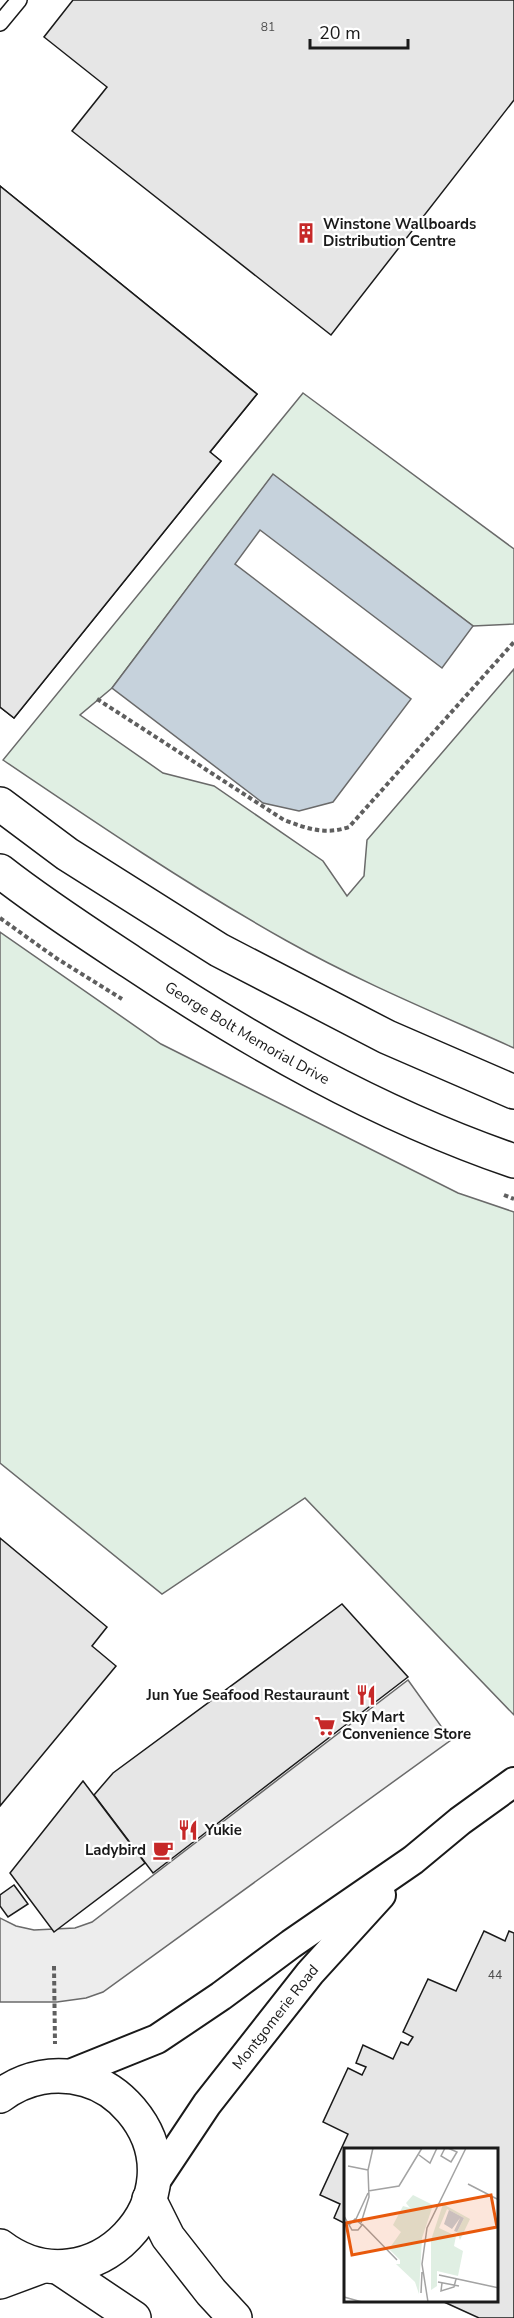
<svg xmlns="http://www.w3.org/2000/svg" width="514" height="2318" viewBox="0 0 514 2318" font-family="'Nunito Sans',sans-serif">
<rect width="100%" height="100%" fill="#fff"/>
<g fill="#e0efe3" stroke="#6a6a6a" stroke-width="1.5">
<path d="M303 393 514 549V624L473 626 273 475 112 688 80 715 163 773 214 786 323 861 347 896 364 876 367 840 514 669V1048C438 1014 360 982 287 941 189 886 96 823 3 760Z"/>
<path d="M0 932 161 1044 458 1193 514 1212V1715L305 1498 162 1594 0 1463Z"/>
</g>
<path fill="#ededed" stroke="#6a6a6a" stroke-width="1.5" d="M408 1680 451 1740 103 1992 86 1998 57 2002H0V1918L16 1926 34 1930 75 1928 92 1922Z"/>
<path fill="#c6d2dc" stroke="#6a6a6a" stroke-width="1.5" d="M273 474 473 626 442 668 260 530 235 564 411 699 333 802 299 811 263 803 112 688Z"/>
<g fill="#e6e6e6" stroke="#1a1a1a" stroke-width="1.5">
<path d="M73 0H514V100L331 335 72 131 107 87 44 37Z"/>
<path d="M0 186 257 394 210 452 221 461 14 718 0 707Z"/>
<path d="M0 186 257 394 210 452 221 461 14 718 0 707Z"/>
<path d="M0 1538 107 1627 92 1646 116 1666 0 1806Z"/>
<path d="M342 1604 408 1677 153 1873 94 1795 113 1773Z"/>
<path d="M83 1781 145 1863 54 1932 10 1873Z"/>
<path d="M14 1885 28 1904 8 1917 0 1906V1895Z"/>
<path d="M484 1931 505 1941 509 1931 514 1933V2318H479L444 2302H498V2150H346V2224L334 2218 340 2204 320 2195 348 2134 323 2122 348 2068 362 2075 366 2067 356 2063 363 2045 393 2059 401 2042 408 2045 413 2037 403 2032 428 1979 456 1991Z"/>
</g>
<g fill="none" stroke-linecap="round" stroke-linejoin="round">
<g stroke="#1a1a1a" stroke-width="18">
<path id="service" d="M0 23 19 0"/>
</g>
<g stroke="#1a1a1a" stroke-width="32">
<g id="minor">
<path d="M65 2076 157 2039 221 1996 291 1944 413 1860 460 1821 514 1782"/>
<path id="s1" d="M153 2185 207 2104 310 1973 381 1895"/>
</g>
</g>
<g stroke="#1a1a1a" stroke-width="36">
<g id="tertiary">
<path d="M0 2096C25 2077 56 2071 86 2080 104 2085 119 2096 131 2110 204 2196 91 2315 0 2246"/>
<path d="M149 2199 168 2237 211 2292 235 2318"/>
<path d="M58 2267 134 2318"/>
<path d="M0 2282 43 2266"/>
</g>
</g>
<g stroke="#1a1a1a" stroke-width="36">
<g id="motorway">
<path d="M0 804 67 854 219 950 387 1037 514 1092"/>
<path id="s2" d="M0 871C42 904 87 933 131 962 251 1042 377 1114 514 1161"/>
</g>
</g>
<g stroke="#5f5f5f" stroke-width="4" stroke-dasharray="4.5 3" stroke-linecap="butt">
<path d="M97 699 284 820C308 829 325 835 349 827L514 642"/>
<path d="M0 918 56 958 122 999"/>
<path d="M504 1195 514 1199"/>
<path d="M54 1966 55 2044"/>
</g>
<use href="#service" stroke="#fff" stroke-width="15"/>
<use href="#minor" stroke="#fff" stroke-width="28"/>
<use href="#tertiary" stroke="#fff" stroke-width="33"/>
<use href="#motorway" stroke="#fff" stroke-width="33"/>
</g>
<defs>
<g id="building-bare" transform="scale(1.62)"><path d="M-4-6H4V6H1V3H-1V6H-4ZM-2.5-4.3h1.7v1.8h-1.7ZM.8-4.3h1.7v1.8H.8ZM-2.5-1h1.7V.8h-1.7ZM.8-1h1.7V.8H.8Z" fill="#c62828" stroke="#fff" stroke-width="2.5" paint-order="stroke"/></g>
<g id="restaurant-bare" transform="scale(1.62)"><path d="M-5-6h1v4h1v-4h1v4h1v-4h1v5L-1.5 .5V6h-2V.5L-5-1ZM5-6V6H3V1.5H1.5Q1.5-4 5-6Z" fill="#c62828" stroke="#fff" stroke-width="2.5" paint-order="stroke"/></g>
<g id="supermarket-bare" transform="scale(1.62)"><path d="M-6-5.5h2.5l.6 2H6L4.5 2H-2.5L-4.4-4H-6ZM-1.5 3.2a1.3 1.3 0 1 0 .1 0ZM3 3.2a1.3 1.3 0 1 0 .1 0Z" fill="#c62828" stroke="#fff" stroke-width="2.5" paint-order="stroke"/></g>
<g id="cafe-bare" transform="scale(1.62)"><path d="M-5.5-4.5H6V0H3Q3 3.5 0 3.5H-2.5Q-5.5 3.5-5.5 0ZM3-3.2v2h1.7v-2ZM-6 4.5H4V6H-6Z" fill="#c62828" stroke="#fff" stroke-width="2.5" paint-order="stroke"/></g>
</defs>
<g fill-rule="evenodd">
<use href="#building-bare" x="306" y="233"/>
<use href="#restaurant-bare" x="366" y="1695"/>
<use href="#supermarket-bare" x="325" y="1726"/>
<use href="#restaurant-bare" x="188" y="1830"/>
<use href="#cafe-bare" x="163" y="1850"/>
</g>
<g text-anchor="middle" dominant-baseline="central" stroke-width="4.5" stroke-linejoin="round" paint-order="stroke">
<g font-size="12" fill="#4d4d4d">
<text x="268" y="27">81</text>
<text x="495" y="1975">44</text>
</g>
<g font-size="15" font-weight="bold" fill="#1a1a1a" stroke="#fff" text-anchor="start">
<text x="323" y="224">Winstone Wallboards<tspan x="323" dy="17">Distribution Centre</tspan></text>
<text x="349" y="1695" text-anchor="end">Jun Yue Seafood Restauraunt</text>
<text x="342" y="1717">Sky Mart<tspan x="342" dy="17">Convenience Store</tspan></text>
<text x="205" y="1830">Yukie</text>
<text x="146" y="1850" text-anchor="end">Ladybird</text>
</g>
<g font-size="15" fill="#1a1a1a" stroke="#fff">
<text stroke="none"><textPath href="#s2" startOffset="296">George Bolt Memorial Drive</textPath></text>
<text stroke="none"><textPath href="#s1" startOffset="208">Montgomerie Road</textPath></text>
</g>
</g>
<g transform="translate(344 2148)">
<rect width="154" height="154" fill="#fff"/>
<path d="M69 47 89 57 78 90 75 146 71 134 52 116H56V112L45 101 57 84 49 77 59 58 66 60 62 55ZM99 56 126 71 116 92 113 84 120 70 103 61 95 80 112 88 110 98 119 103 114 128 93 123V138L87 142V92Z" fill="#e0efe3"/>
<path d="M105 62 120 70 113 84 110 83 116 70 108 81 100 76Z" fill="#c6d2dc"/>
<path fill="none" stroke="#a3a3a3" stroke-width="1.5" d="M101 0 97 8 107 14 113 4 104 0M75 7 86 15 93 0M4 18 24 22M124 36 155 52M24 43 55 38 78 0M0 68 8 82H14L18 77 11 71 5 77M12 71 24 45M17 75 25 49 24 22 29 0M18 76 53 112M95 127 155 140M94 134 115 138M98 135 97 143 110 139 112 131M77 145 78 124M0 149 18 154M84 154 78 116 83 80 122 0"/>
<path fill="#e8590c" fill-opacity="0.15" stroke="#e8590c" stroke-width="3" d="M147 47 153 79 8 107 2 75Z"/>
<rect width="154" height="154" fill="none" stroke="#1a1a1a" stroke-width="3"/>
</g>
<path d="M310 39v9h98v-9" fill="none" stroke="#1a1a1a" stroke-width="3"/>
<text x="319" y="39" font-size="18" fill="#1a1a1a" stroke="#ffffff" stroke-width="4.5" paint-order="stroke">20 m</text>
</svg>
